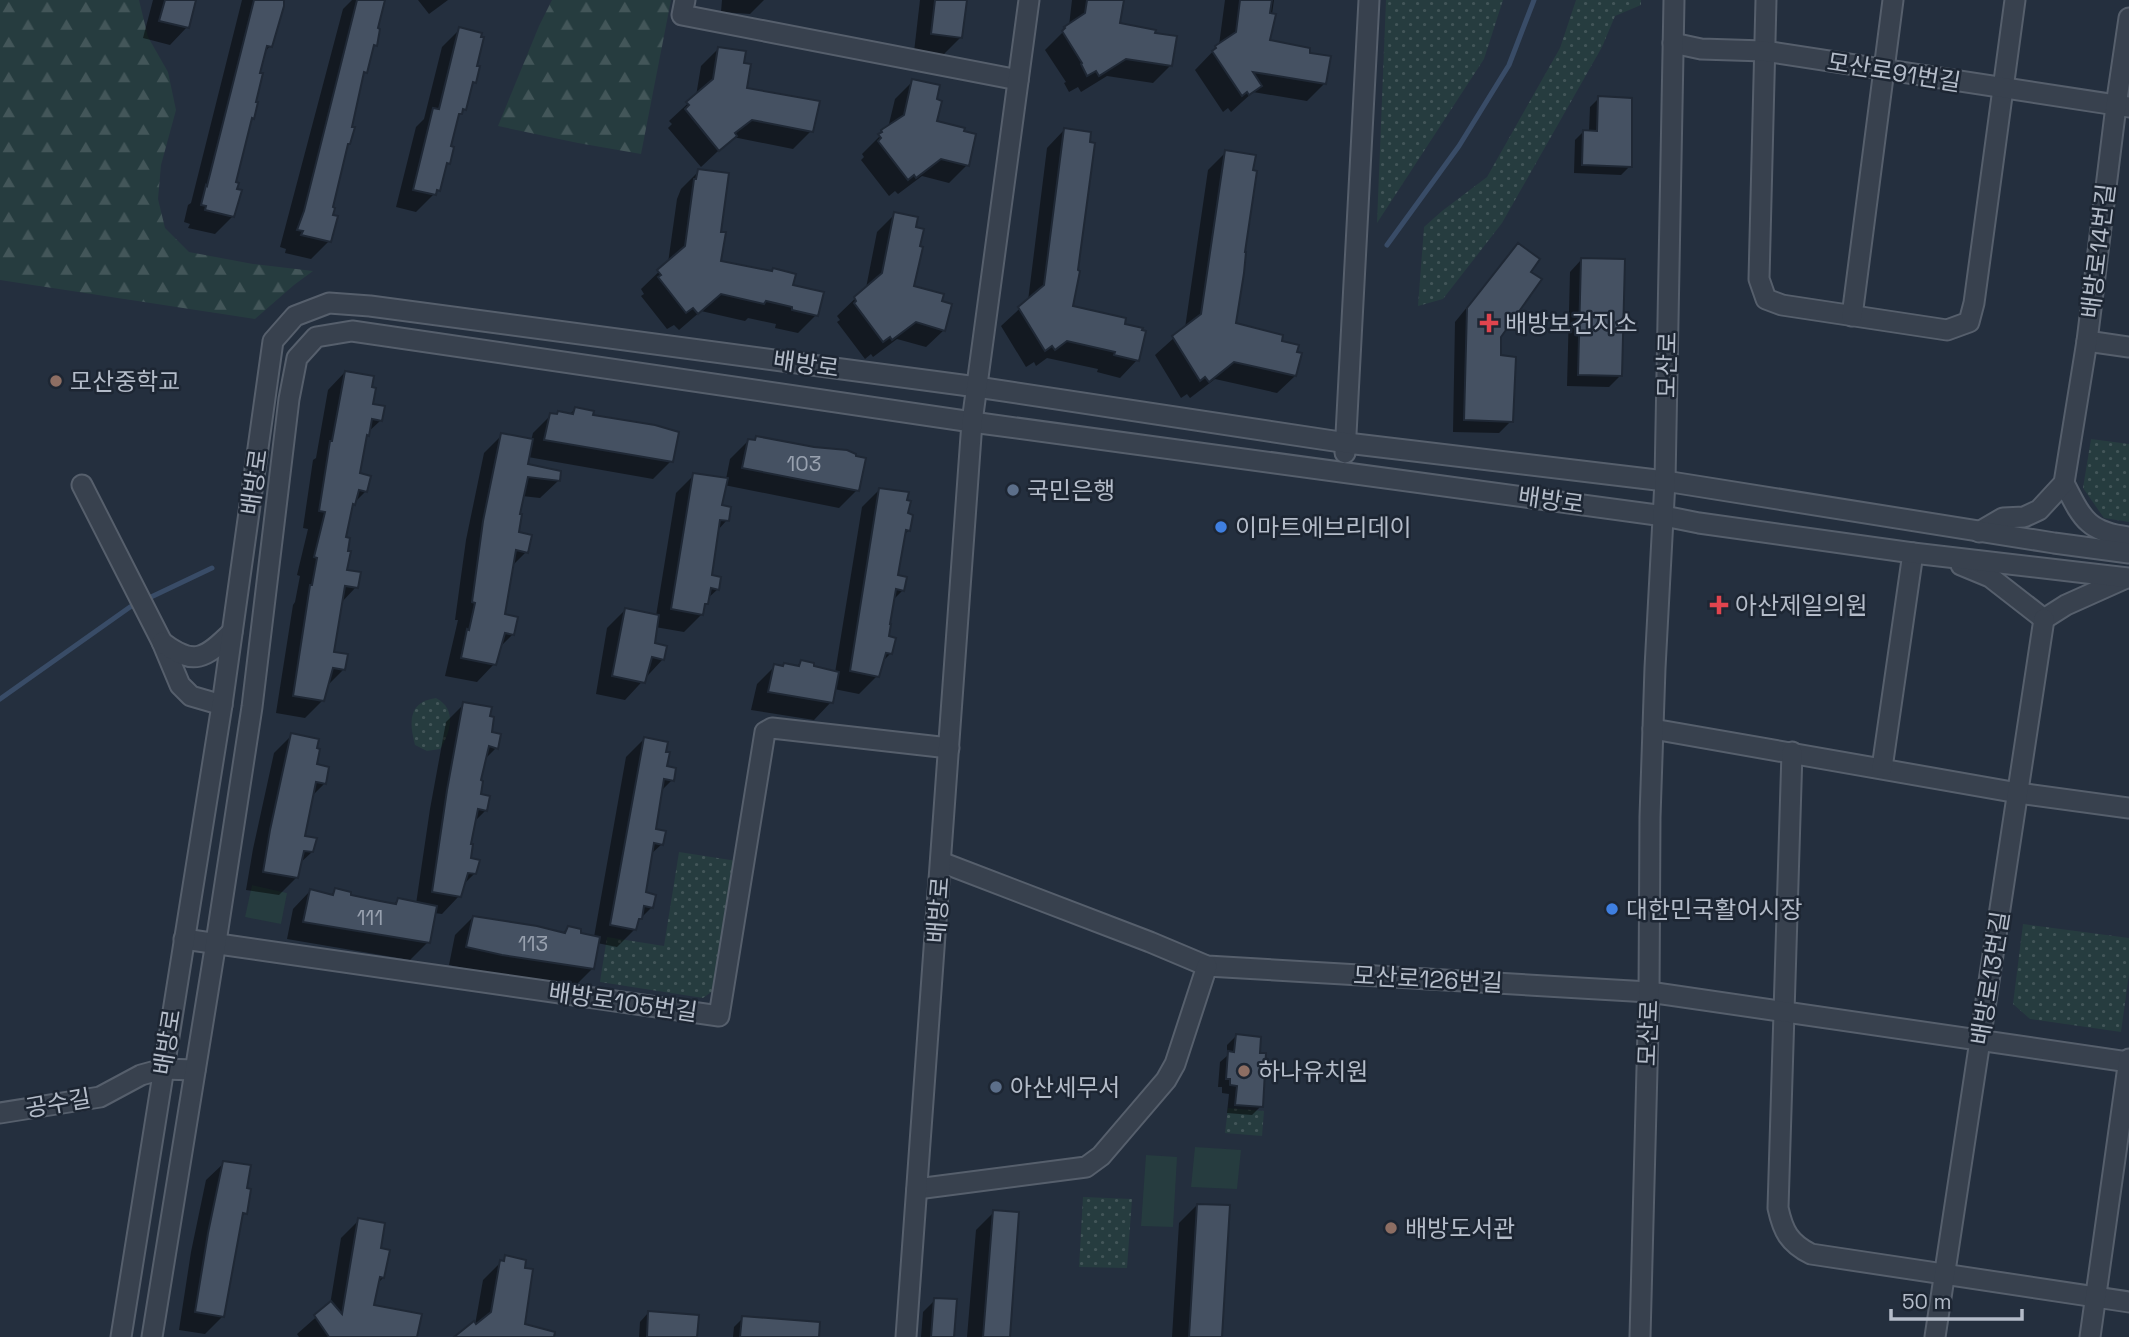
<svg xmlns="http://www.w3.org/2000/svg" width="2129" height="1337" viewBox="0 0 2129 1337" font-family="'Space Grotesk','Noto Sans KR',sans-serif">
<defs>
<pattern id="grass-dots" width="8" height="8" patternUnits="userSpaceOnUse" patternTransform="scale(1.75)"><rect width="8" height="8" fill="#263c3f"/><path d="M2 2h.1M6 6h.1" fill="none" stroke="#435659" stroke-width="1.8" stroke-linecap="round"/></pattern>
<pattern id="forest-firs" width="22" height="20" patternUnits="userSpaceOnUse" patternTransform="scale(1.75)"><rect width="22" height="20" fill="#263c3f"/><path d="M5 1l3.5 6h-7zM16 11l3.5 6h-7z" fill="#435659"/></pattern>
</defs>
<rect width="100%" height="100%" fill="#242f3e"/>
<g fill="url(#grass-dots)">
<path d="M1386 0H1503L1484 59 1377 223Z"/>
<path d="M1576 0H1641V5L1615 16 1602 47 1502 223 1443 299 1418 306 1424 227 1442 211 1487 177 1560 48Z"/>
<path d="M2091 439 2129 444V522L2104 518 2083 488Z"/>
<path d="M436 698C457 709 451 732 440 749L427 751 415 745C409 722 408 702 436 698Z"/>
<path d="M679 852 737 861 717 988 703 998 600 982 607 937 664 946Z"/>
<path d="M2023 924 2129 938V974L2121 1032 2030 1019 2013 1004Z"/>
<path d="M1228 1108 1264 1111 1262 1136 1225 1133Z"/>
<path d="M1083 1197 1132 1199 1127 1268 1079 1267Z"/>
</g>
<g fill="url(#forest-firs)">
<path d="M0 0H139L148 37 168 72 176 110 161 165 158 199 165 228 189 252 253 264 313 271 294 285 255 319 0 280Z"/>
<path d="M552 0H671L641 154 578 143 498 126 539 26Z"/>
</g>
<g fill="#263c3f">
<path d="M252 885 287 893 281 924 245 917Z"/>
<path d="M1195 1147 1241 1150 1237 1189 1191 1187Z"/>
<path d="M1146 1155 1177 1157 1173 1227 1141 1226Z"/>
</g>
<g fill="#0007">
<path d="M153 0H196L193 4 187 27 170 45 143 38Z"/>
<path d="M242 0H282L270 46 263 54 253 118 249 122 234 183 233 216 215 234 188 228 190 224 184 222 188 205 191 203Z"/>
<path d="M352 0H380L375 45 371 49 365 72 361 76 349 143 345 147 330 209 329 241 311 259 285 253 286 249 280 247 343 9Z"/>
<path d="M418 0H448L429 14Z"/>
<path d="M722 0H764L750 14 721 12Z"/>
<path d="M920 0H965L961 37 943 55 914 52Z"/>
<path d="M1072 0H1121L1118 25 1171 65 1153 83 1107 76 1081 92 1078 87 1069 92 1064 83 1066 82 1045 50 1069 26Z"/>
<path d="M1225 0H1274L1268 42 1308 54 1325 83 1307 101 1253 92 1231 112 1228 108 1223 112 1195 70 1219 45Z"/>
<path d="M460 29 479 38 474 82 470 87 464 109 456 118 449 147 448 163 444 167 438 190 416 212 396 207 416 127 424 119 442 47Z"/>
<path d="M719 48 742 65 745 90 811 131 793 149 733 137 701 167 668 128 672 124 669 121 696 96 701 66Z"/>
<path d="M913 81 935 122 967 165 949 183 922 176 898 194 895 191 889 196 861 160 864 157 862 154 888 128 895 99Z"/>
<path d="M1599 98 1630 166 1621 175 1574 173 1575 140 1583 132H1589L1590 107Z"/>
<path d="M1064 130 1071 308 1123 325 1137 360 1120 378 1097 372 1098 369 1047 358 1036 366 1034 362 1026 367 1001 326 1028 301 1047 148Z"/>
<path d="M1226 152 1251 172 1234 324 1279 342 1295 376 1277 393 1215 379 1190 398 1187 394 1181 398 1155 355 1185 328 1208 170Z"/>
<path d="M699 171 719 233V262L816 315 798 333 775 328 776 324 748 318 745 321 701 311 679 330 674 325 667 329 641 296 644 294 641 289 668 263 677 199 681 189Z"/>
<path d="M895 214 912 288 944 330 926 347 897 339 873 357 871 354 865 359 837 322 840 320 837 316 866 288 877 232Z"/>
<path d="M1507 258 1528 272 1500 337 1499 356 1511 421 1499 433 1453 432 1455 322Z"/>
<path d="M1581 260 1621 375 1609 387 1567 386 1570 272Z"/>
<path d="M345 372 370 389 371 405 380 421 367 433 358 474 366 491 350 507 344 539 345 571 356 587 340 604 332 653 344 669 326 687 323 700 305 718 276 713 293 605 295 602 300 576 297 575 308 529 303 528 313 460 316 458 328 390Z"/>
<path d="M576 408 671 461 653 479 528 457 526 465 558 481 540 498 522 496 517 534 526 552 512 566 503 615 513 634 499 648 494 664 477 682 445 676 458 620H455L466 540 484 453 502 435 531 441 533 433 551 415H569Z"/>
<path d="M757 438 857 490 839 508 724 485 720 507 727 520 717 531 710 576 718 589 707 599 702 614 684 632 655 627 653 644 663 659 625 700 596 694 607 628 625 610 656 616 676 493 694 475 726 479 730 459 748 441 753 442Z"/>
<path d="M880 489 906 515 909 530 903 536 896 576 903 590 892 601 887 638 891 653 882 662 877 676 859 694 834 689 831 702 814 720 751 710 757 684 775 666 796 667 801 662 812 668 835 673 862 507Z"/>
<path d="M464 704 490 733 496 748 484 760 479 782V795L486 810 474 822 469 860 475 873 463 885 459 896 442 914 434 913 428 942 410 960 287 939 293 909 310 891 330 896 336 890 349 896 393 905 398 900 416 904 430 809 446 722Z"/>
<path d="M292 735 315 750V765L324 784 311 797 303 837 312 852 299 864 297 877 279 895 246 890 253 849 274 753Z"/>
<path d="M644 739 672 780 660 792 654 831 662 844 650 855 644 894 652 907 636 923 635 929 617 947 597 943 593 968 575 986 483 972 449 965 455 935 473 917 562 934 568 928 579 934 594 937 626 757Z"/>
<path d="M1236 1036 1261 1106 1252 1115 1227 1113 1229 1094 1222 1093V1087H1218L1220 1062 1227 1056V1045Z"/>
<path d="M224 1163 245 1189V1213L240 1219 223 1316 205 1334 179 1330 191 1252 206 1180Z"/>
<path d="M1197 1205 1221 1337H1172L1179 1223Z"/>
<path d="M994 1212 1008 1337H967L976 1230Z"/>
<path d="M359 1220 379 1249 383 1278 377 1284 372 1307 416 1337H299L297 1334 330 1305 341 1238Z"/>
<path d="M506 1257 523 1326 551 1337H457L475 1325 483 1280Z"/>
<path d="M935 1300 952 1337H921L923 1312Z"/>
<path d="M648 1313 696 1337H639L640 1322Z"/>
<path d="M743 1318 817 1337H733L734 1327Z"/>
</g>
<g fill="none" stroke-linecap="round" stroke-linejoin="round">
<g stroke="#394c67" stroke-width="5">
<path d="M1387 245 1459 146 1509 65 1534 0"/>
<path d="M0 699 130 607 212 568"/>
</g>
</g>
<g fill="#455162" stroke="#1f2835" stroke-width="2">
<path d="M165 0H196L189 28 159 21Z"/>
<path d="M254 0H284V6L272 47 267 46 260 73H263L256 102H258L254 119 252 118 236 182 239 183 237 189 242 190 234 217 205 210 206 206 201 205 206 185 207 186Z"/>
<path d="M357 0H385L378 28 380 29 377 46 374 45 367 73 364 72 352 127H355L350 144H348L333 207 335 208 333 215 338 216 331 242 301 235 303 231 297 230 304 211Z"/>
<path d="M935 0H967L962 38 931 34Z"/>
<path d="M1087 0H1124L1120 23 1156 30 1155 33 1177 36 1172 66 1126 59 1099 76 1096 71 1087 76 1081 64 1082 63 1062 31 1065 28 1064 27 1085 13Z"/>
<path d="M1240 0H1272L1270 13 1276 14 1270 40 1310 48V53L1331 56 1326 84 1253 72 1262 86 1249 95 1247 92 1242 96 1212 51 1216 48 1215 46 1236 32Z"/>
<path d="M459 27 482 33 481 37H484L477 66H480L476 83 473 82 466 110 463 109 462 114H459L451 146 454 147 450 164 447 163 440 191 437 190 436 195 413 190 433 108 439 109Z"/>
<path d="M718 47 746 51 744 63 751 64 747 88 820 101 813 132 752 120 735 133 737 136 719 151 685 109 689 105 686 102 713 79Z"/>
<path d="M912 79 940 85 937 99 942 101 937 121 965 128 964 131 976 134 969 166 941 159 916 178 914 175 908 180 878 141 881 138 878 134 882 132 881 130 904 115Z"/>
<path d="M1598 96 1632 98V167L1582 165 1583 130 1597 131Z"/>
<path d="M1064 128 1091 132 1090 142 1095 143 1078 270 1080 271 1073 306 1126 318 1125 324 1143 328 1142 330 1146 331 1139 361 1114 355 1115 352 1067 341 1055 350 1052 346 1045 351 1018 307 1044 285Z"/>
<path d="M1225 150 1256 155 1253 170 1257 171 1245 252H1246L1244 273 1236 323 1283 335 1282 341 1299 345 1297 352 1302 353 1296 376 1234 362 1209 382 1205 377 1200 381 1172 336 1201 314Z"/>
<path d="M698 169 729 173 721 232H726L721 261 772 271 773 268 796 274 793 285 824 292 818 316 792 310V307L766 301 764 304 721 294 698 314 693 308 686 313 658 277 661 275 657 270 685 246 694 179H696Z"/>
<path d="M894 212 918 217 916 227 924 229 920 246 923 247 914 286 944 294 942 301 952 304 945 331 916 322 892 340 890 337 883 342 854 303 856 301 854 297 882 273Z"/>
<path d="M1518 243 1540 259 1531 272 1542 279 1501 337V355L1516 357 1513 422 1464 420 1467 308Z"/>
<path d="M1581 258 1625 259 1622 376 1578 375Z"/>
<path d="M345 371 374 376 372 387 376 388 373 404 385 406 382 421 372 419 369 436 367 435 360 473 371 476 367 492 359 490 355 505 353 504 346 537 350 538 348 551H351L347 570 361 572 358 588 345 586 334 652 348 654 345 670 333 668 324 701 293 696 310 585H312L317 558 314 557 325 512 319 511 330 441H332Z"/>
<path d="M575 407 594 411 593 415 655 425 679 432 673 462 544 440 550 413 557 414 558 411 573 414Z"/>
<path d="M501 433 533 439 528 464 561 471 560 481 528 477 520 514H522L519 532 532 535 528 553 516 550 505 614 518 617 514 635 505 633 496 665 461 658 467 629 469 630 475 603 472 602 483 521Z"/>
<path d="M756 436 814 447 847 450 856 454V456L866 458 859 491 742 468 748 439 755 440Z"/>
<path d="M693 473 728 478 722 505 731 507 729 521 720 520 712 575 721 577 719 590 711 588 708 604H705L703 615 671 609Z"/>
<path d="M879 488 909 492 907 500 911 501 908 513 913 515 910 531 906 530 898 575 907 577 904 591 896 589 890 624H891L889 636 896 638 892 654 886 653 879 677 850 671Z"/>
<path d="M625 608 659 615 655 643 667 646 664 660 652 657 645 683 612 676Z"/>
<path d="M801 660 814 663V666L839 672 833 703 768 692 774 664 783 666 784 663 799 666Z"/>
<path d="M463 702 492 707 490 716 494 717 492 732 501 734 498 749 489 746 481 780 483 781 481 794 490 796 487 811 478 809 471 844H473L471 858 480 860 476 874 468 873 461 897 432 892 447 790Z"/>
<path d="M291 733 319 739 317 748 320 749 317 764 329 767 326 784 316 782 305 836 317 838 313 852 304 851 298 878 263 872 270 830Z"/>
<path d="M644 737 668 742 666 752H670L667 766 676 768 674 781 664 779 656 829 666 831 663 845 654 843 646 892 656 895 653 908 644 906 642 919H639L636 930 610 925Z"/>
<path d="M335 888 351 892V895L380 901 396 904 398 898 437 906 430 943 303 922 310 889 333 895Z"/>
<path d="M473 916 537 926 565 933 568 926 581 929V933L600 937 594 969 502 955 466 947Z"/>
<path d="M1236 1034 1261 1037 1260 1053H1266L1263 1107 1235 1105 1237 1086 1230 1085V1079H1226L1228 1051 1234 1052Z"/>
<path d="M223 1161 251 1165 247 1188 251 1189 247 1214 243 1213 224 1317 195 1312 208 1233Z"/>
<path d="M1197 1204 1230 1205 1222 1337H1189Z"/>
<path d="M993 1210 1019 1212 1010 1337H983Z"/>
<path d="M358 1218 385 1223 381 1248 390 1250 384 1278 380 1277 374 1305 422 1314 417 1337H329L314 1315 331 1301 342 1314Z"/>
<path d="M505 1255 526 1260 525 1268 533 1269 525 1324 555 1332 554 1337H454L474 1321 476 1324 491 1312 500 1260 504 1261Z"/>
<path d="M934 1298 957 1299 954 1337H931Z"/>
<path d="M648 1311 699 1315 697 1337H647Z"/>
<path d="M742 1316 820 1322 819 1337H740Z"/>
</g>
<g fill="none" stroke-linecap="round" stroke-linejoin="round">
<g stroke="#565f6c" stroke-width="23">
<g id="minor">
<path d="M685 0 682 15 1018 80"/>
<path d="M1766 0 1759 279 1766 299 1782 305 1947 330 1969 322 1974 303 2015 0"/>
<path d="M1673 43 1701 49 1764 51 2129 107"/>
<path d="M1852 316 1893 0"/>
<path d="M2087 341 2129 347"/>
<path d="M1345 453 1369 0"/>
<path d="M2064 483C2082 518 2087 532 2129 537"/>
<path d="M82 485 162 642 180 685 191 696 222 705"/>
<path d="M1979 532 2003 518 2024 517 2039 510 2064 483 2087 341 2116 106 2129 18"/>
<path d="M1961 565 1990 577 2044 619"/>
<path d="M2044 619 2066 605 2124 579"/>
<path d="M162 642C194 667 206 658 232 632"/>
<path d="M1653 729 2018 793 2129 808"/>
<path d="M1792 752 1778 1208C1783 1231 1789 1243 1811 1254L2129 1302"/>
<path d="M1882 768 1913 553"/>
<path d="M941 862 1150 942 1207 966 1649 992 2129 1062"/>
<path d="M184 939 719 1016 765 732 772 728 949 748"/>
<path d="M0 1113 100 1097 141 1075 163 1069 195 1070"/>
<path d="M917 1189 1086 1167 1101 1156 1166 1080 1175 1064 1207 966"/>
<path d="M121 1337 222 705 273 341 295 316 329 303 370 306 977 387 1347 443 1665 481 2054 543 2129 553"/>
<path d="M152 1337 216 942 252 707 289 399 297 358 316 337 352 331 972 422 1664 516 1699 523 1913 553 2129 578"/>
<path d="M906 1337 972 422 1029 0"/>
<path d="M1640 1337 1649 992 1650 817 1655 668 1665 481 1674 0"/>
<path d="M1935 1337 2044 619"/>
<path d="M2090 1337 2129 1059"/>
</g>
</g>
<use href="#minor" stroke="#38414e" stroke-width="19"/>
</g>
<g fill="#e0444e" stroke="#1d2633" stroke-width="2.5">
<path d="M1485.5 312.5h7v7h7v7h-7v7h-7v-7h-7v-7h7z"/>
<path d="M1715.5 594.5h7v7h7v7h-7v7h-7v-7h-7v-7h7z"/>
</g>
<g fill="#8d6e63" stroke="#1d2633" stroke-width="2.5">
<circle cx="56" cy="381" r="7"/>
<circle cx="1244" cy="1071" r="7"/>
<circle cx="1391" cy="1228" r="7"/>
</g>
<g fill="#5c6f8a" stroke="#1d2633" stroke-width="2.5">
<circle cx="1013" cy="490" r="7"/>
<circle cx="996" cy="1087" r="7"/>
</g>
<g fill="#3f7fe0" stroke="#1d2633" stroke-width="2.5">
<circle cx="1221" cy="527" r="7"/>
<circle cx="1612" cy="909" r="7"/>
</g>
<g text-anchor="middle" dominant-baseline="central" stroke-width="5" stroke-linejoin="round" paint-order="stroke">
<g font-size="21" fill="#98a1af">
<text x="804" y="463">103</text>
<text x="370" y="917">111</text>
<text x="533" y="943">113</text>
</g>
<g font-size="24" fill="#b4bcc9" stroke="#1d2633">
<text transform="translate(1894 72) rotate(9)">모산로91번길</text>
<text transform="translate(2098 251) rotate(-83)">배방로14번길</text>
<text transform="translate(806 364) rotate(8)">배방로</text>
<text transform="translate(1667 365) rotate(-89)">모산로</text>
<text transform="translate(254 482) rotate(-82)">배방로</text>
<text transform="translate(1551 500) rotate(8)">배방로</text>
<text transform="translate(938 910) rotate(-86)">배방로</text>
<text transform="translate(1990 978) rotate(-81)">배방로13번길</text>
<text transform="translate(1428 979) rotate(3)">모산로126번길</text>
<text transform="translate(623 1002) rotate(8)">배방로105번길</text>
<text transform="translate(1648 1033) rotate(-88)">모산로</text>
<text transform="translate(167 1042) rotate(-81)">배방로</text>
<text transform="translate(58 1103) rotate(-10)">공수길</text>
</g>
<g font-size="24" fill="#b4bcc9" stroke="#1d2633" text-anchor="start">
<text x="1505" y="323">배방보건지소</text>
<text x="70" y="381">모산중학교</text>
<text x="1027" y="490">국민은행</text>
<text x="1235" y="527">이마트에브리데이</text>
<text x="1735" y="605">아산제일의원</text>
<text x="1626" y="909">대한민국활어시장</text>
<text x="1258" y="1071">하나유치원</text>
<text x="1010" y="1087">아산세무서</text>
<text x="1405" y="1228">배방도서관</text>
</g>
</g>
<path d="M1891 1309v10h131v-10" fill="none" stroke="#b4bcc9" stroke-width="3.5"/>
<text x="1902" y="1309" font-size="21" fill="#b4bcc9" stroke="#1d2633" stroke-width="5" paint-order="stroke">50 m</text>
</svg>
